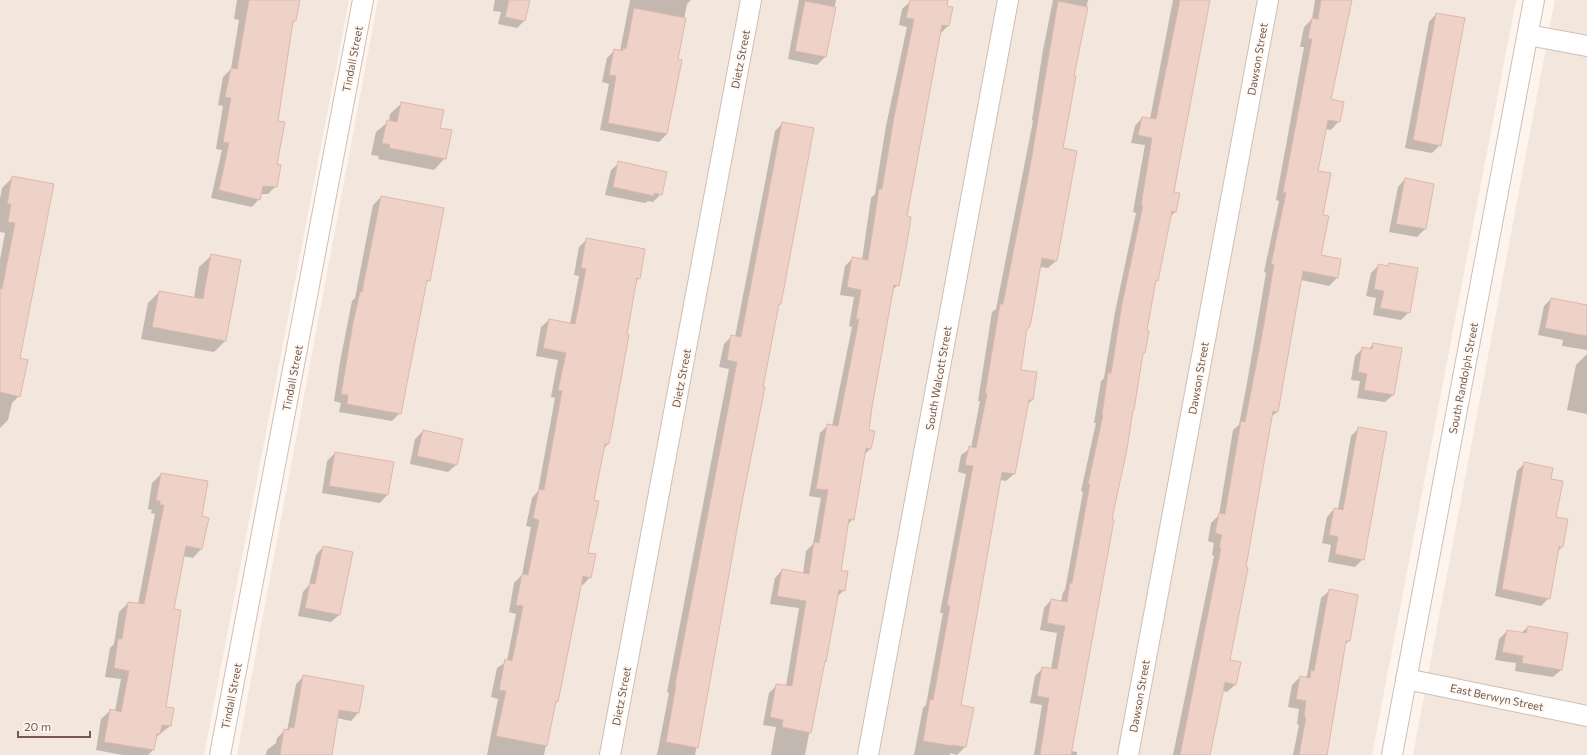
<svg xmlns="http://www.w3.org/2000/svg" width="1587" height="755" viewBox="0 0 1587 755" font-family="Commissioner,sans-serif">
<rect width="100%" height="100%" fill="#fcf4ed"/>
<g fill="#f3e6dc">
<path d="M0 0H349L204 755H0Z"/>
<path d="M378 0H1516L1372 755H237Z"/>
<path d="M1555 0H1587V755H1413Z"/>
</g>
<g fill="#0003">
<path d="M237 0H299L295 21 292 23 277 121 276 186 268 194H261L259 199 252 207 211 198 222 150 216 149 223 106 218 105 223 77 231 69 239 20 234 19Z"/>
<path d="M495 0H529L524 21 517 28 498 24 501 12 493 11Z"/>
<path d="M630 0H691L687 4 676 60 667 134 659 142 600 130 609 84 602 82 607 58 615 50 620 51Z"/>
<path d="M799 0H836L825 57 817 65 788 59Z"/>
<path d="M912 0H947L946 7 952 8 948 26 940 34 906 217 898 285 891 291 868 431H874L870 449 864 455 853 519 847 525 840 571 844 590 836 598 825 661 823 663 805 755H771L776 727 763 725 769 693 777 685 786 686 799 608 770 604 775 578 782 570 803 574 806 551 813 544 821 498 809 496 820 433 828 425 832 426 852 327 849 326 854 297 840 295 845 266 852 259 862 260 871 198 875 194 886 126 907 27 899 25 902 9Z"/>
<path d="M1053 0H1088L1073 77 1062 149 1056 261 1048 268 1040 267 1028 327 1026 329 1020 371 1032 400 1027 405 1014 474 1006 481 1000 480 960 706 965 747 957 755 950 753V755H914L923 708 926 705 943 613H940L966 474 958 472 961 455 971 448 980 401H978L992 312 996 309 1033 121 1032 120 1043 50Z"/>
<path d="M1173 0H1209L1173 193 1176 211 1170 217 1157 280 1154 283 1145 331 1144 353 1142 355 1134 410 1131 412 1110 520 1071 751 1077 752V755H1034L1042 705 1030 703 1035 676 1043 668 1051 669 1057 633 1040 630 1044 608 1051 600 1061 602 1063 592 1065 590 1083 492 1081 491 1096 423H1094L1101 381 1104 378 1115 312 1136 213 1133 212 1145 145 1131 143 1135 126 1142 118 1150 119Z"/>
<path d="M1315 0H1351L1330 100 1339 121 1331 130 1326 129 1317 172 1322 216 1320 256 1340 260 1337 278 1329 286 1301 280 1277 412 1270 418 1228 661 1236 684 1227 692 1223 691 1209 755H1173L1214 556 1212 555 1214 543 1208 541 1211 523 1219 515 1233 430 1239 425 1247 383 1266 273 1264 272 1279 201 1276 200 1304 47H1300L1304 27 1312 19Z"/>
<path d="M1436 14 1440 145 1432 153 1405 148 1429 22Z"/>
<path d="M402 103 439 129 445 158 434 170 378 159 379 156 371 155 376 132 389 121 390 114Z"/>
<path d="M783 123 780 304 778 306 761 388 695 755H657L669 693 667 692 729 369 719 367 724 344 732 336 735 337 775 131Z"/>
<path d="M619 163 661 194 653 202 648 201 645 203 605 195 611 170Z"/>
<path d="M13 177 53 185 19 359V396L12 403 8 420 0 428V260L5 233 0 232V199L2 188Z"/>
<path d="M1405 179 1433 184 1425 229 1417 237 1389 232 1398 187Z"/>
<path d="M381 197 429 280 425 285 400 413 392 421 339 412 341 403 334 401 340 362 352 301 355 298 373 205Z"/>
<path d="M587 239 639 278 635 282 608 444 604 448 593 501 587 554 590 577 583 585 581 584 557 701 554 705 544 755H487L498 699 491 697 497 668 507 661 516 614 509 612 514 583 522 575 531 527 526 526 532 498 538 491 555 398 551 397 558 360 536 356 541 327 549 320 570 324 579 276 574 275 579 247Z"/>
<path d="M211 256 225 341 214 352 141 339 148 303 159 292 194 298 199 267Z"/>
<path d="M1389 264 1409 312 1401 320 1373 315 1376 298 1366 296 1371 273 1379 265 1386 267Z"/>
<path d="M1551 299 1587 305V350L1562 346 1563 340 1538 335 1544 306Z"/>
<path d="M1373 344 1393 395 1385 402 1357 398 1360 381 1351 380 1355 356 1363 348 1369 349Z"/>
<path d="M1587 354V414L1567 410 1576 365Z"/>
<path d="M1359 428 1363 559 1355 567 1328 562 1331 545 1322 543 1327 517 1334 509H1338L1351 436Z"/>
<path d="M423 431 456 465 448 472 410 464 415 439Z"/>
<path d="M335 453 392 462 387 495 380 503 322 493 327 461Z"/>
<path d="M1525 463 1549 480 1555 518 1562 547 1557 552 1549 598 1541 606 1495 596 1517 471Z"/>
<path d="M161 474 201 517V549L193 558 183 556 173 610 165 707 170 726 155 738 153 750 148 755H123L96 750 101 719 110 711H115L121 679 105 677 110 648 114 644 119 612 128 603 138 604 155 514 151 513 152 510 148 509 152 483Z"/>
<path d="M323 547 339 615 331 622 298 616 303 592 309 585 316 555Z"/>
<path d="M1329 591 1349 641 1344 645 1326 755H1293L1299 725 1297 724 1299 709 1288 707 1292 685 1300 677 1305 678 1307 676 1321 598Z"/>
<path d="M1528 627 1561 670 1553 677 1515 671 1516 663 1495 660 1499 639 1507 631 1521 633Z"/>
<path d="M304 676 358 713 351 721 337 718 331 755H266L267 750 276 743 277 738 285 730 287 731 296 684Z"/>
</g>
<g fill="#efd2c7" stroke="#e0b7a8">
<path d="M249 0H300L296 21H293L278 121 285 122 277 164 281 165 277 187 263 186 260 200 219 190 229 143 223 142 231 98 225 97 231 68 237 69Z"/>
<path d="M509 0H530L525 21 505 17Z"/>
<path d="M910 0H948L947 6 953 7 949 26 942 25 907 216 911 217 908 237 899 286 894 285 872 407 869 430 875 431 871 449 866 448 854 520 849 519 841 571H848L845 591 839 590 826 662 825 661 811 733 782 727 783 720 770 717 776 684 792 686 806 601 777 596 782 569 809 574 814 542 819 543 828 490 816 489 827 424 838 426 859 319H856L861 290 847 287 852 257 868 260 879 189H882L894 117 914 19 906 18Z"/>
<path d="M1180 0H1210L1178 169 1174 192 1180 193 1176 212 1172 211 1158 281 1156 280 1147 330 1149 331 1145 353H1143L1134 410H1133L1127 449 1112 519 1114 520 1071 755H1040L1049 698 1037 696 1042 667 1057 669 1065 626 1047 623 1051 599 1067 602 1070 583H1072L1090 484H1088L1103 415H1102L1108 373H1111L1122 304 1143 205H1141L1152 138 1138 135 1142 117 1156 119Z"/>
<path d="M1321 0H1352L1331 99 1344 102 1340 122 1328 120 1318 171 1331 173 1323 215 1329 216 1321 255 1341 259 1338 278 1303 271 1278 412 1273 411 1246 567 1248 568 1230 660 1241 662 1236 685 1225 682 1210 755H1180L1221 548 1219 547 1222 535 1215 533 1219 513 1225 514 1241 421 1245 422 1262 335 1274 265 1271 264 1286 193 1283 192 1312 39H1308L1312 18 1318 19Z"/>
<path d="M805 1 836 7 826 57 795 51Z"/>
<path d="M1058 1 1088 7 1074 76H1076L1063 148 1077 151 1057 261 1042 258 1031 322 1029 328H1027L1021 370 1037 372 1033 400H1029L1015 474 1002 472 961 705 974 708 966 747 952 745V746L923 741 930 699 933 700 950 606 947 605 973 466 965 465 969 446 976 448 987 394H985L1000 304H1003L1030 167Z"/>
<path d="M634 8 686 18 678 59 682 60 667 134 608 123 616 76 609 75 614 49 623 51V48L626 49Z"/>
<path d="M1436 13 1465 18 1441 146 1413 140Z"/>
<path d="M401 102 444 110 440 128 452 130 446 159 389 148 390 145 382 143 387 120 397 122Z"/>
<path d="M782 122 814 128 781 304H779L763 387H765L741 507 698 748 666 742 676 685H675L737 362 727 360 731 335 741 337Z"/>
<path d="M618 161 667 172 662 195 654 193V196L613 187Z"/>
<path d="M12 176 54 184 20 358 28 360 20 397 0 392V288L2 289 15 223 8 222 11 204H7Z"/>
<path d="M1405 178 1434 184 1426 229 1396 224Z"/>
<path d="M381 196 444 208 430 281 427 280 401 414 347 404 348 395 341 394 353 323 360 292H362Z"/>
<path d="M586 238 645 249 640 279 637 278 627 334 629 335 609 444H605L594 500 599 501 588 553 596 554 591 578 583 576 558 702 556 701 547 746 496 736 506 691 499 690 505 659 512 661 523 606 516 605 522 574 528 575 539 520 533 518 539 489 544 490 562 391 558 390 566 353 543 348 549 319 575 324 586 269 581 268Z"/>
<path d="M211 254 241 260 226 341 152 327 159 291 203 299Z"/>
<path d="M1389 263 1418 268 1410 313 1380 308 1384 291 1374 289 1378 264 1388 266Z"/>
<path d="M1551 298 1587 305V336L1545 328Z"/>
<path d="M1373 343 1402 348 1394 395 1364 390 1367 374 1358 372 1362 347 1372 349Z"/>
<path d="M1358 427 1387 432 1364 560 1335 554 1338 537 1329 535 1334 508 1343 510Z"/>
<path d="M423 430 463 439 457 465 417 456Z"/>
<path d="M335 452 394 462 388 495 329 486Z"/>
<path d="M1524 462 1553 468 1551 479 1563 481 1556 517 1568 519 1563 547H1559L1550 599 1502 589Z"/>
<path d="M161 473 208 481 202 516 209 518 202 549 186 546 174 609 181 610 166 707 174 708 171 726 162 725 160 734H157L154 750 104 742 110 709 121 712 129 671 114 668 118 639H122L128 602 144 604 164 505H160V501H156Z"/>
<path d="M323 546 353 552 340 615 305 608 310 583 315 584Z"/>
<path d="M1329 589 1358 595 1350 641H1346L1327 755H1299L1306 717H1304L1306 701 1296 699 1300 676 1310 678 1311 670 1314 671Z"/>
<path d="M1528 626 1568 633 1562 670 1522 663 1523 656 1502 652 1507 630 1526 633Z"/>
<path d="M303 675 364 686 359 713 339 710 332 755H280L284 729 289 730 290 727 294 728Z"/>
</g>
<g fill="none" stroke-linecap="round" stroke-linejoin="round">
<g stroke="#d0beb5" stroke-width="22">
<g id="street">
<path d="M1528 35 1587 46"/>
<path d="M1406 679 1587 716"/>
<path d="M220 755 363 0"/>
<path d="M610 755 751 0"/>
<path d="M868 755 1008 0"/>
<path d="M1128 755 1268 0"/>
<path d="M1392 755 1534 0"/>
</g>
</g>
<use href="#street" stroke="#fff" stroke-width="20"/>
</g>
<g text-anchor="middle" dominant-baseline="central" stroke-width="4" stroke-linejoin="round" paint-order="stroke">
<g font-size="11" fill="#765a50" stroke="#fef9f3">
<text transform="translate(352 59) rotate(-79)">Tindall Street</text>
<text transform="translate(740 59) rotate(-79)">Dietz Street</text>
<text transform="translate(1257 59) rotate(-80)">Dawson Street</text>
<text transform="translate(292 378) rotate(-79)">Tindall Street</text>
<text transform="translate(681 378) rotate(-79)">Dietz Street</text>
<text transform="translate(938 378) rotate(-80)">South Walcott Street</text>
<text transform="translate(1198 378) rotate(-80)">Dawson Street</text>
<text transform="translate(1463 378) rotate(-79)">South Randolph Street</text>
<text transform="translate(231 696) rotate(-79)">Tindall Street</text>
<text transform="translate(621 696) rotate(-79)">Dietz Street</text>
<text transform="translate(1139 696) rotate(-80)">Dawson Street</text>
<text transform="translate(1497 697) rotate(12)">East Berwyn Street</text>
</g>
</g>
<path d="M18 731v6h72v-6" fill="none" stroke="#765a50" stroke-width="2"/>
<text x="24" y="731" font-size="12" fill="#765a50" stroke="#fef9f3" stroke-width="3" paint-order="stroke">20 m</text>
</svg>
